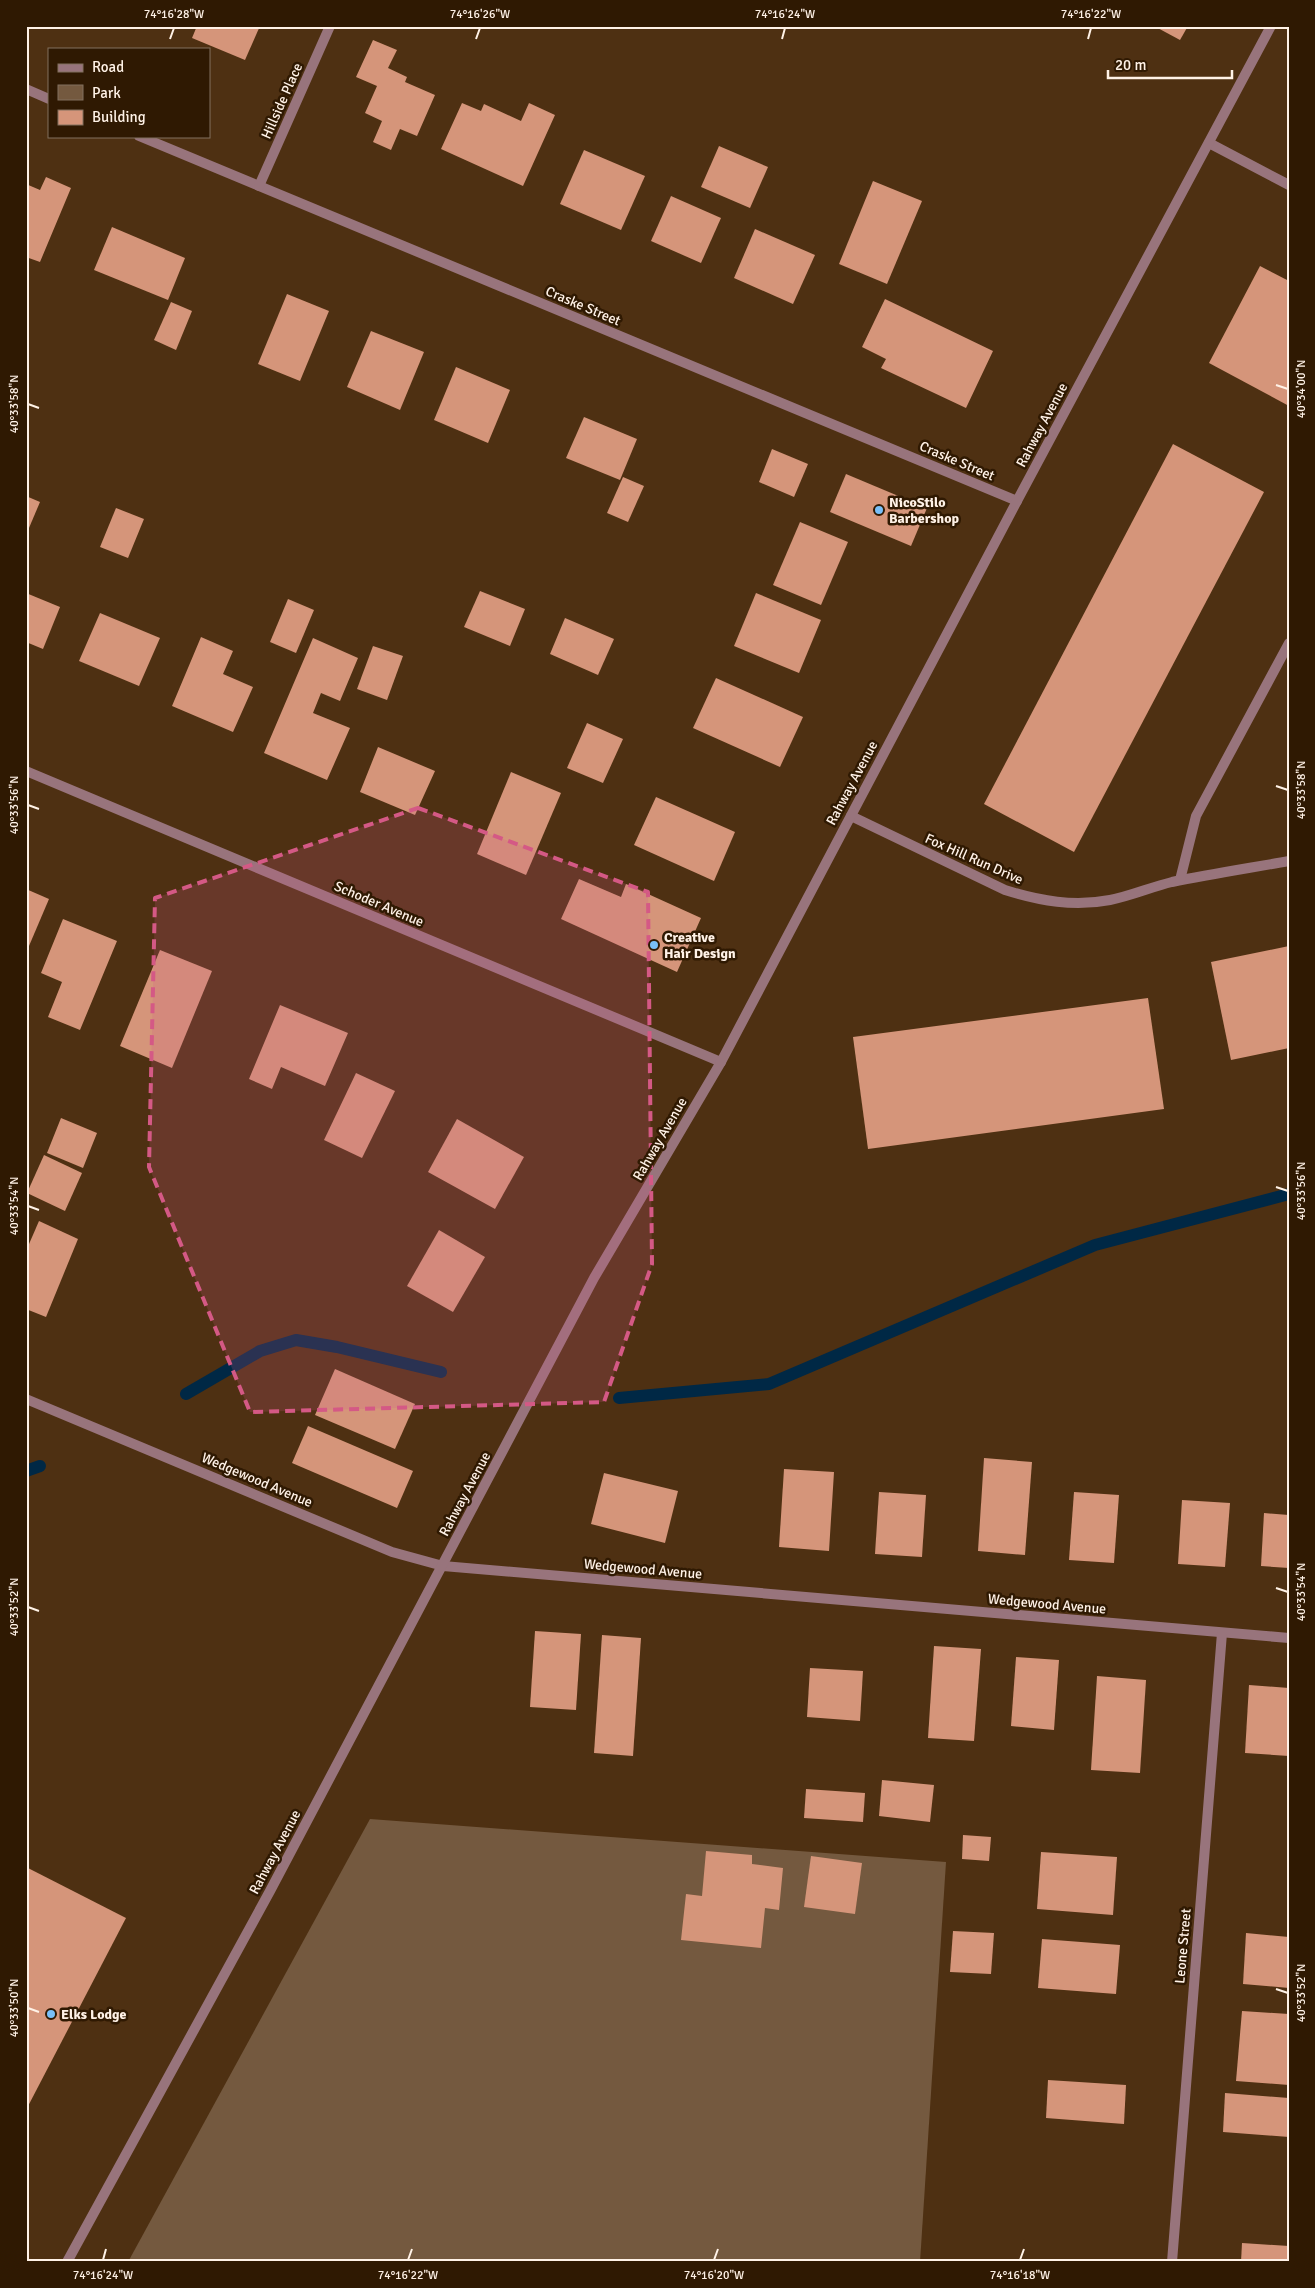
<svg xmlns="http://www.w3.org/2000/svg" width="1315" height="2288" viewBox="0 0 1315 2288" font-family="Signika,sans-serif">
<rect width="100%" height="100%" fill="#4e3012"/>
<path fill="#74593f" d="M370 1819 946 1862 920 2262H128Z"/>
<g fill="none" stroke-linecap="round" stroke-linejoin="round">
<g stroke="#002845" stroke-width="12">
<path d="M186 1394 260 1351 296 1340 337 1347 441 1372"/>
<path d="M619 1398 769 1384 1095 1245 1289 1194"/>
<path d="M26 1471 40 1466"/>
</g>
</g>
<g fill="#d5957a">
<path d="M197 26H260L245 60 192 38Z"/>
<path d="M1154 26H1188L1180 40Z"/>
<path d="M373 40 397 50 388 68 407 77 405 82 435 95 417 136 400 129 391 150 373 142 382 121 365 113 377 86 356 77Z"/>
<path d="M462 103 481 111 484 104 521 121 529 103 555 115 523 186 441 149Z"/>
<path d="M719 146 768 167 750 208 701 187Z"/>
<path d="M584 150 645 176 621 230 560 204Z"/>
<path d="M46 177 71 188 40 262 26 257V184L40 190Z"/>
<path d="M873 181 922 201 887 284 839 264Z"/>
<path d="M671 196 721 218 701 263 651 241Z"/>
<path d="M112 227 185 258 168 300 94 270Z"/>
<path d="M755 229 815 255 793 304 734 278Z"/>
<path d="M1260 266 1289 281V406L1209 363Z"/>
<path d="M287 294 329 311 300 381 258 364Z"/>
<path d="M885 299 993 351 966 408 881 368 886 359 862 347Z"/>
<path d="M171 302 192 311 176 350 154 340Z"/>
<path d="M371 331 424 352 400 410 347 387Z"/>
<path d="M456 367 510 390 488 443 434 420Z"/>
<path d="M584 417 637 439 620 480 566 458Z"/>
<path d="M1173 444 1264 492 1074 852 984 804Z"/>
<path d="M772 449 808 464 794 497 759 482Z"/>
<path d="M846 474 927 508 911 546 830 512Z"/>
<path d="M623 477 644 486 628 522 607 513Z"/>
<path d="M26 496 40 502 26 535Z"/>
<path d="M116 508 144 519 128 558 100 547Z"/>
<path d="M800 522 848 542 821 605 773 585Z"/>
<path d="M480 591 525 609 510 646 464 627Z"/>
<path d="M26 593 60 607 43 649 26 642Z"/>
<path d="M756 593 821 620 799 673 734 646Z"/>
<path d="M288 599 314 610 296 653 270 642Z"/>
<path d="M100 613 160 638 139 686 79 661Z"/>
<path d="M565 618 614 639 598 675 550 654Z"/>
<path d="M201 637 233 651 223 674 253 687 233 732 172 706Z"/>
<path d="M313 638 358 658 340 701 321 693 313 713 350 728 327 780 264 753Z"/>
<path d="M373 646 403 656 387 700 357 689Z"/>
<path d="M716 678 803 717 780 767 693 728Z"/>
<path d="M587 723 623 739 603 783 567 768Z"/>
<path d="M378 747 435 771 415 815 360 792Z"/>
<path d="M511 772 561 793 526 875 477 854Z"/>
<path d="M656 797 735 832 714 881 634 845Z"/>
<path d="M579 879 621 897 626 884 701 918 677 972 561 919Z"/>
<path d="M26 889 49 899 26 953Z"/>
<path d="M63 919 117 941 80 1030 48 1017 62 982 41 973Z"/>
<path d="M1289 946V1048L1231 1060 1211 962Z"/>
<path d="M160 950 212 971 172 1068 120 1046Z"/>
<path d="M1148 998 1164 1109 868 1149 853 1037Z"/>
<path d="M280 1005 348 1033 325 1086 281 1067 272 1089 249 1079Z"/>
<path d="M356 1073 395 1091 362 1158 324 1140Z"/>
<path d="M61 1118 97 1133 83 1168 47 1153Z"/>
<path d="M457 1119 524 1157 495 1209 428 1172Z"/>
<path d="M44 1155 82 1173 65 1211 27 1193Z"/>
<path d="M39 1221 78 1239 46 1317 26 1309V1251Z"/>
<path d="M439 1230 485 1257 453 1312 407 1286Z"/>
<path d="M335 1369 415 1404 395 1449 315 1415Z"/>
<path d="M308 1426 413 1471 397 1508 292 1463Z"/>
<path d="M984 1458 1032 1462 1025 1555 978 1551Z"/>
<path d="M784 1469 834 1472 829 1551 779 1547Z"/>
<path d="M604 1473 678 1491 665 1543 591 1524Z"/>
<path d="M879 1492 926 1495 922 1557 875 1554Z"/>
<path d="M1074 1492 1119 1495 1114 1563 1069 1560Z"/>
<path d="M1182 1500 1230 1503 1225 1567 1178 1564Z"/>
<path d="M1264 1513 1289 1515V1568L1261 1566Z"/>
<path d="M535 1631 581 1634 576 1710 530 1707Z"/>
<path d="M602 1635 641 1638 633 1756 594 1753Z"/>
<path d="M934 1646 981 1649 974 1741 928 1738Z"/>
<path d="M1016 1657 1059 1660 1054 1730 1011 1726Z"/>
<path d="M810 1668 863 1671 860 1721 807 1717Z"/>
<path d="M1097 1676 1146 1680 1140 1773 1091 1770Z"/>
<path d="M1249 1685 1289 1688V1756L1245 1753Z"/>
<path d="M882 1780 934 1785 930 1822 879 1816Z"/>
<path d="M806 1789 865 1793 863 1822 804 1818Z"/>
<path d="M963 1835 991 1837 989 1861 962 1859Z"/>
<path d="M706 1851 752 1855V1864L783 1868 779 1910 765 1908 761 1948 681 1940 686 1894 702 1896Z"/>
<path d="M1041 1852 1117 1857 1113 1915 1037 1909Z"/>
<path d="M811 1856 862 1863 855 1914 804 1907Z"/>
<path d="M26 1867 126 1918 26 2110Z"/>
<path d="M953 1931 994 1933 991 1974 950 1972Z"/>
<path d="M1246 1933 1289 1937V1988L1243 1984Z"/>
<path d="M1042 1939 1120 1945 1116 1994 1038 1988Z"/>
<path d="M1242 2011 1289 2014V2085L1236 2081Z"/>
<path d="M1048 2080 1126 2085 1124 2124 1046 2118Z"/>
<path d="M1225 2093 1289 2098V2137L1223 2132Z"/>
<path d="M1242 2243 1289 2246V2262H1241Z"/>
</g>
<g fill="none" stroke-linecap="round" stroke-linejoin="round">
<g stroke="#98747c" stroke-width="10">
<path d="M26 89 49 99"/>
<path d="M139 136 1017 501"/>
<path d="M1209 143 1289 185"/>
<path d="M259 186 330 26"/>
<path d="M26 771 721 1062"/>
<path d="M851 816 1005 890C1040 901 1074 907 1110 900 1131 896 1151 887 1172 882 1211 874 1250 868 1289 861"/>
<path d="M1180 880 1196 816 1289 643"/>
<path d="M26 1399 392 1552 443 1566 1289 1638"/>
<path d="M1172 2262 1222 1633"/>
</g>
<path stroke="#98747c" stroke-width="10" d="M67 2262 270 1891 594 1278 721 1062 1017 501 1271 26"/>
</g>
<path fill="#d45985" fill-opacity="0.2" stroke="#d45985" stroke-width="4" stroke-dasharray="10 6" stroke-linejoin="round" d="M418 808 648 892 652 1264 604 1402 250 1412 149 1167 155 898Z"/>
<path fill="none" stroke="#fff2e7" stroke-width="2" d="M170 39 174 28M476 39 480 28M782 39 785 28M1088 39 1091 28M1276 385 1288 389M28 404 39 408M1276 786 1288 790M28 805 39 809M1276 1187 1288 1191M28 1206 39 1210M1276 1588 1288 1592M28 1607 39 1611M1276 1989 1288 1993M28 2008 39 2012M103 2260 106 2249M408 2260 412 2249M714 2260 718 2249M1020 2260 1024 2249"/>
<g fill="#78bff8" stroke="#2f1902" stroke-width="2">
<circle cx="879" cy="510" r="5"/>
<circle cx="654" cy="945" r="5"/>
<circle cx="51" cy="2014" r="5"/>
</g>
<g text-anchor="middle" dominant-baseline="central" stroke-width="5" stroke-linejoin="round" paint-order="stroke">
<g font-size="14" fill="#fff2e7" stroke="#2f1902">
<text transform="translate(282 101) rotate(-66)">Hillside Place</text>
<text transform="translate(583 306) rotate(23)">Craske Street</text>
<text transform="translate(1042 425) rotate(-62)">Rahway Avenue</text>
<text transform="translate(957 461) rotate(23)">Craske Street</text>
<text transform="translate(852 783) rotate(-62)">Rahway Avenue</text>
<text transform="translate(974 859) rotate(24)">Fox Hill Run Drive</text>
<text transform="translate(379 904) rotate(23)">Schoder Avenue</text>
<text transform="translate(660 1139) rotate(-60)">Rahway Avenue</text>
<text transform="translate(257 1480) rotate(23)">Wedgewood Avenue</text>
<text transform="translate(465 1494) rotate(-62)">Rahway Avenue</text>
<text transform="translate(643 1569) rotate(5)">Wedgewood Avenue</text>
<text transform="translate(1047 1604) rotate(5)">Wedgewood Avenue</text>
<text transform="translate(275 1852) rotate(-62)">Rahway Avenue</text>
<text transform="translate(1183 1946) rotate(-85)">Leone Street</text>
</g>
<g font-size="14" font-weight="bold" fill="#fff2e7" stroke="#2f1902" text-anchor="start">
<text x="889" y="502">NicoStilo<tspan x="889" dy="16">Barbershop</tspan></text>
<text x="664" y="937">Creative<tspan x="664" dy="16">Hair Design</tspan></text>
<text x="61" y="2014">Elks Lodge</text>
</g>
</g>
<rect width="1315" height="2288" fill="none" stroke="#2f1902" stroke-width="55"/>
<rect x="48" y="48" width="162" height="90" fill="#2f1902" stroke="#82705e"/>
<rect x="58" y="64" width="25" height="8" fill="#98747c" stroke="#82705e"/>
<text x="92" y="72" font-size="15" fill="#fff2e7">Road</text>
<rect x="58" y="85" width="25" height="15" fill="#74593f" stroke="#82705e"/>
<text x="92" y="98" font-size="15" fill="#fff2e7">Park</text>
<rect x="58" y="110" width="25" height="15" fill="#d5957a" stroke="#82705e"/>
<text x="92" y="122" font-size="15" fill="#fff2e7">Building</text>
<path d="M1108 70v8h124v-8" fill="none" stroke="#fff2e7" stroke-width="2.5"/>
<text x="1115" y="70" font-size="15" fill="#fff2e7" stroke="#2f1902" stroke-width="4" paint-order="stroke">20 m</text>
<rect x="28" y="28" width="1260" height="2232" fill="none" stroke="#fff2e7" stroke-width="2"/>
<g font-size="12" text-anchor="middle" fill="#fff2e7">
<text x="174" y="18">74°16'28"W</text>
<text x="480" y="18">74°16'26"W</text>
<text x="785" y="18">74°16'24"W</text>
<text x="1091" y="18">74°16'22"W</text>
<text transform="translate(1301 389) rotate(-90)" y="4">40°34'00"N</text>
<text transform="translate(14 404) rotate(-90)" y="4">40°33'58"N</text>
<text transform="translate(1301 790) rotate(-90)" y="4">40°33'58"N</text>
<text transform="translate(14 805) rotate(-90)" y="4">40°33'56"N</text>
<text transform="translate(1301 1191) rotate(-90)" y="4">40°33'56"N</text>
<text transform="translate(14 1206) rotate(-90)" y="4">40°33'54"N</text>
<text transform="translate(1301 1592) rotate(-90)" y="4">40°33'54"N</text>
<text transform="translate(14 1607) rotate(-90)" y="4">40°33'52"N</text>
<text transform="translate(1301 1993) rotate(-90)" y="4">40°33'52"N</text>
<text transform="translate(14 2008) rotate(-90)" y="4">40°33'50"N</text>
<text x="103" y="2279">74°16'24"W</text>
<text x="408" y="2279">74°16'22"W</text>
<text x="714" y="2279">74°16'20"W</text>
<text x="1020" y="2279">74°16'18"W</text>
</g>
</svg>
